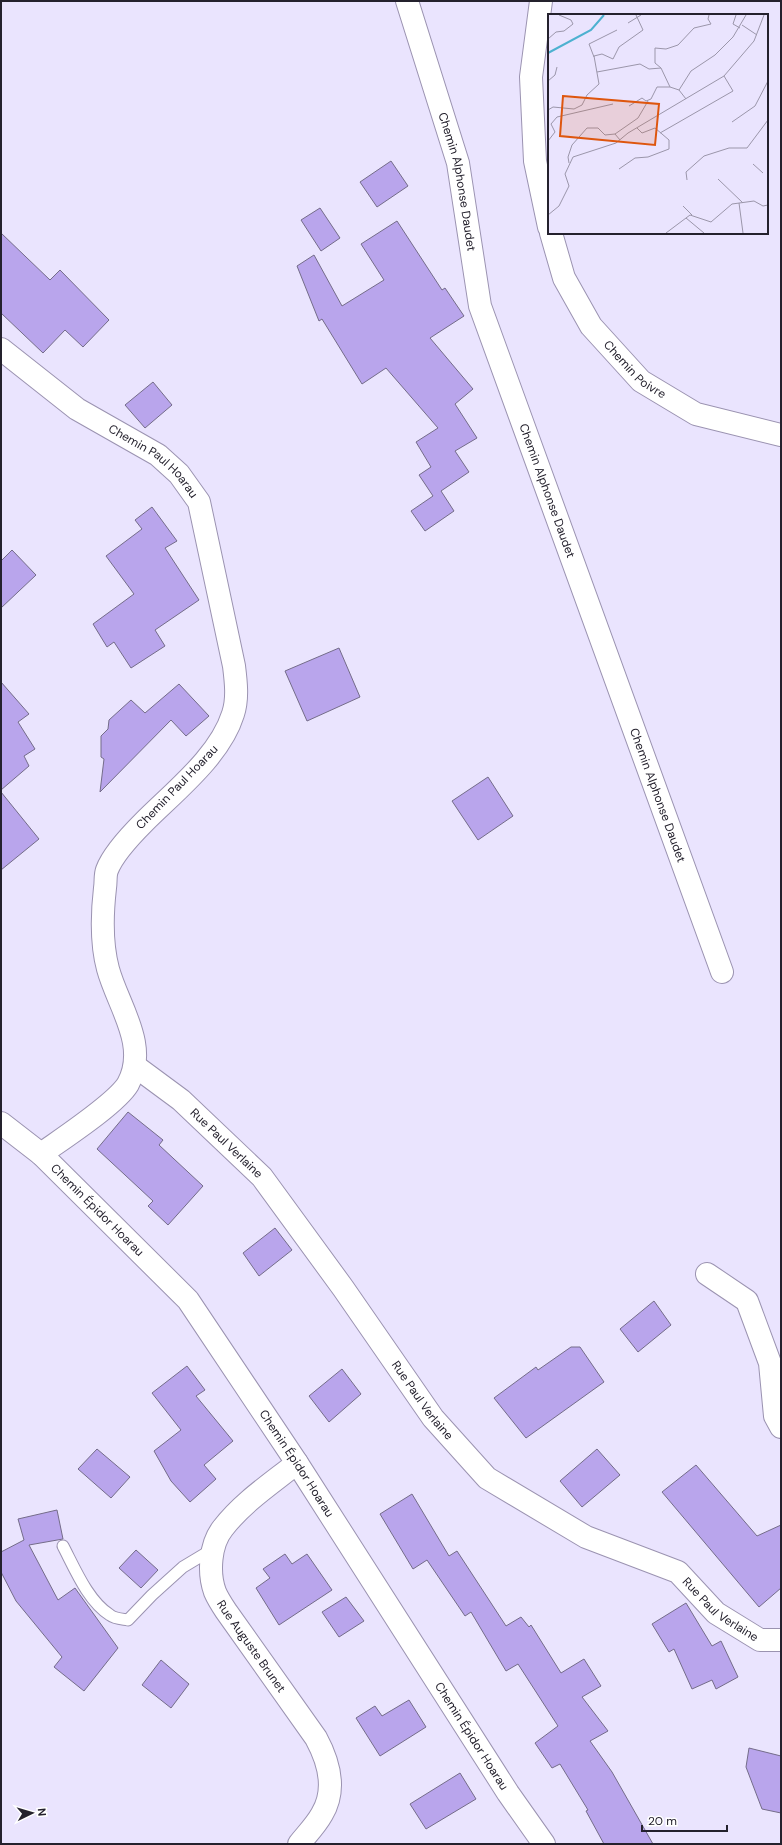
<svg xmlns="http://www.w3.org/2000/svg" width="782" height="1845" viewBox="0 0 782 1845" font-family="'DM Sans',sans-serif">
<rect width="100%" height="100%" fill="#eae4fe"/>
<g fill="#b9a5ec" stroke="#746c89">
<path d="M391 161 408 186 377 207 360 182Z"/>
<path d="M320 208 340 238 321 251 301 220Z"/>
<path d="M397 221 442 290 445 288 464 316 430 338 473 389 455 404 477 438 455 451 469 472 441 491 454 511 425 531 411 511 433 496 419 475 431 467 416 442 438 428 386 368 362 384 322 319 319 321 297 266 314 255 342 306 384 280 361 244Z"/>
<path d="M1 233 50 280 60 270 109 320 83 347 65 330 43 353 1 313Z"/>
<path d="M153 382 172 405 145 428 125 405Z"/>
<path d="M152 507 177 541 165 548 199 600 155 630 165 646 131 668 114 642 107 647 93 624 134 594 106 556 142 529 135 520Z"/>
<path d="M12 550 36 575 1 608V561Z"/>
<path d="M339 648 360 697 307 721 285 671Z"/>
<path d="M1 682 29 714 18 722 35 749 24 756 29 766 1 790Z"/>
<path d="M179 684 209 716 186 736 171 720 100 792 104 759 101 757V736L108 729 109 720 131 700 145 713Z"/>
<path d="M488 777 513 816 478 840 452 801Z"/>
<path d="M1 792 39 839 1 870Z"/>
<path d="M128 1112 163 1140 159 1145 203 1186 168 1225 148 1206 153 1201 97 1149Z"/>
<path d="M275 1228 292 1250 259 1276 243 1253Z"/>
<path d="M654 1301 671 1325 638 1352 620 1329Z"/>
<path d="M571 1347H580L604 1382 526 1438 494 1398 536 1367 538 1370Z"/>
<path d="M187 1366 205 1390 196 1396 233 1441 204 1465 216 1479 190 1502 171 1481 154 1451 181 1430 152 1393Z"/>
<path d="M342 1369 361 1394 329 1422 309 1396Z"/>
<path d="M97 1449 130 1477 111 1498 78 1469Z"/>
<path d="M597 1449 620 1475 582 1507 560 1481Z"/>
<path d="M696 1465 757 1536 781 1525V1588L759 1607 662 1492Z"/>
<path d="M412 1494 449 1556 457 1551 506 1626 521 1617 529 1627 531 1625 561 1673 584 1659 601 1686 582 1697 608 1731 590 1741 612 1772 653 1844H604L586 1811 588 1810 560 1764 552 1768 535 1743 558 1726 518 1664 506 1671 471 1612 465 1616 427 1560 413 1569 380 1514Z"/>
<path d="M57 1510 63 1539 29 1545 58 1600 75 1588 118 1648 84 1691 54 1667 62 1657 16 1601 1 1572V1552L24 1540 18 1519Z"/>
<path d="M136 1550 158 1570 141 1588 119 1568Z"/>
<path d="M285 1554 292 1564 307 1554 332 1590 279 1625 256 1588 270 1578 263 1569Z"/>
<path d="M346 1597 364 1621 339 1637 322 1612Z"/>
<path d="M686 1603 712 1646 721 1641 738 1677 716 1689 712 1680 692 1689 674 1649 669 1652 652 1624Z"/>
<path d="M161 1660 189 1684 171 1708 142 1685Z"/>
<path d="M409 1700 426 1727 380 1756 356 1718 375 1706 382 1716Z"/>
<path d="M749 1748 781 1756V1813L762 1809 746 1767Z"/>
<path d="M460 1773 476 1799 426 1829 410 1804Z"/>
</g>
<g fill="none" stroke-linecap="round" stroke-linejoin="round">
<g stroke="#9b93b1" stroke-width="13">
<path id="lane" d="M63 1546C75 1569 88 1601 110 1615 115 1619 123 1619 128 1620L152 1595 183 1567 213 1549"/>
</g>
<g stroke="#9b93b1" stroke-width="24">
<g id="street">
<path id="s1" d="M407 1 458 163 480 306 722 972"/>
<path d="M541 1 531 77 535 161 549 227"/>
<path id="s2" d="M551 233 564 278 591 326 641 381 696 414 781 435"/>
<path id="s3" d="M1 349 77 409 158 455 179 474 199 502 234 666C236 682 238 699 233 714 220 756 175 791 144 822 132 834 113 854 107 870 105 875 106 882 105 888 102 914 101 943 108 969 118 1006 149 1045 128 1084 116 1104 62 1139 41 1154"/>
<path id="s4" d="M135 1066 181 1100 262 1177 343 1288 433 1418 487 1478 586 1537 678 1572 716 1613 760 1640H781"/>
<path id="s5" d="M1 1123 41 1154 188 1300 297 1463 508 1793 544 1844"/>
<path d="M707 1274 747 1301 770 1363 775 1416 781 1427"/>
<path id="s6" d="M297 1463C272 1483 243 1502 223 1528 210 1544 208 1573 215 1592 218 1599 222 1605 226 1611L316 1738C329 1762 337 1789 322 1814 316 1825 307 1834 299 1844"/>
</g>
</g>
<use href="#lane" stroke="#fff" stroke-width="11"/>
<use href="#street" stroke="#fff" stroke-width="22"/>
</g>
<g text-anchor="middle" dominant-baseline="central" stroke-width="3" stroke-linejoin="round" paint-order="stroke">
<g font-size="12" fill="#24212d" stroke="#fff">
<text stroke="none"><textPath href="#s1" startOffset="188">Chemin Alphonse Daudet</textPath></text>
<text stroke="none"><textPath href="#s2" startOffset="164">Chemin Poivre</textPath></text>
<text stroke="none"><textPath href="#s3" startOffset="190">Chemin Paul Hoarau</textPath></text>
<text stroke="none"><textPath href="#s1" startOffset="511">Chemin Alphonse Daudet</textPath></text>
<text transform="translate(177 787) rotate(-46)">Chemin Paul Hoarau</text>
<text stroke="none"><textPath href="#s1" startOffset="835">Chemin Alphonse Daudet</textPath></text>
<text stroke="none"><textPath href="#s4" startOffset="120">Rue Paul Verlaine</textPath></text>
<text stroke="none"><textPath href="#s5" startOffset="130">Chemin Épidor Hoarau</textPath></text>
<text stroke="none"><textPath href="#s4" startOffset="444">Rue Paul Verlaine</textPath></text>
<text stroke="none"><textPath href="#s5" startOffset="454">Chemin Épidor Hoarau</textPath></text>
<text stroke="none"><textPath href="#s4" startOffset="816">Rue Paul Verlaine</textPath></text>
<text stroke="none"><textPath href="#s6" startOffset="231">Rue Auguste Brunet</textPath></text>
<text stroke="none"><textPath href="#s5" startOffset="778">Chemin Épidor Hoarau</textPath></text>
</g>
</g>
<g transform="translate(548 14)">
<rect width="220" height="220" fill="#eae4fe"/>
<path fill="none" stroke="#4db1d0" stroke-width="2" d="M0 39 43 16 56 1"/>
<path fill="none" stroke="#9b96aa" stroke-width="1" d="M188 1 185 10 192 14M80 9 93 1M194 11 209 21M0 25 8 18 16 17 25 10 23 6 11 1M46 43 41 30 69 16M113 54 107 49V34L118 35 130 31 146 14 163 10 160 5 161 1M113 54 122 73 131 76 138 85M49 58 92 50 101 55 113 54M0 75V67L7 61 9 53M131 76 143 57 167 41 185 23 198 1M81 92 94 84 98 87 103 85 109 73H122M0 96 5 93 26 95 34 91 39 81 51 70 46 42 54 40 65 45 71 33 95 16 88 1M184 108 207 92 220 67M112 119 185 77 176 62M67 120 90 104 100 87M0 127 7 118 3 110 9 103 65 90M21 149 20 143 24 131 39 114H50L57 121 67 120 72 126M205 150 215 159M71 155 87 144 100 143 121 135V126L107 114 94 119 89 114M170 165 195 189M139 166 138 158 156 142 181 134H199L220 106M191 189 195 219M135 192 144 201M0 201 11 192 21 172 17 160 25 143 68 129 80 119 176 62 206 27 216 1M138 204 156 219M118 219 142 201 163 208 184 190 206 187 215 192 220 191"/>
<path fill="#de560e" fill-opacity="0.15" stroke="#de560e" stroke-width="2" d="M15 82 111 90 107 131 12 122Z"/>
<rect width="220" height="220" fill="none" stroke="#24212d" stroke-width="2"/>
</g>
<rect width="782" height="1845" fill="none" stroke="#24212d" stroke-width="4"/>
<g transform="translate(32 1813) rotate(85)" stroke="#ffffff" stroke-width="3" paint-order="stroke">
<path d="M0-3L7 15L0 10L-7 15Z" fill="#24212d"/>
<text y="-6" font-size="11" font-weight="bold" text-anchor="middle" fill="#24212d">N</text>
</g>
<path d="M642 1825v6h85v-6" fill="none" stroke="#24212d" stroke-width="2"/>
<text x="648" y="1825" font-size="12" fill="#24212d" stroke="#ffffff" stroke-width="3" paint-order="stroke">20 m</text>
</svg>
